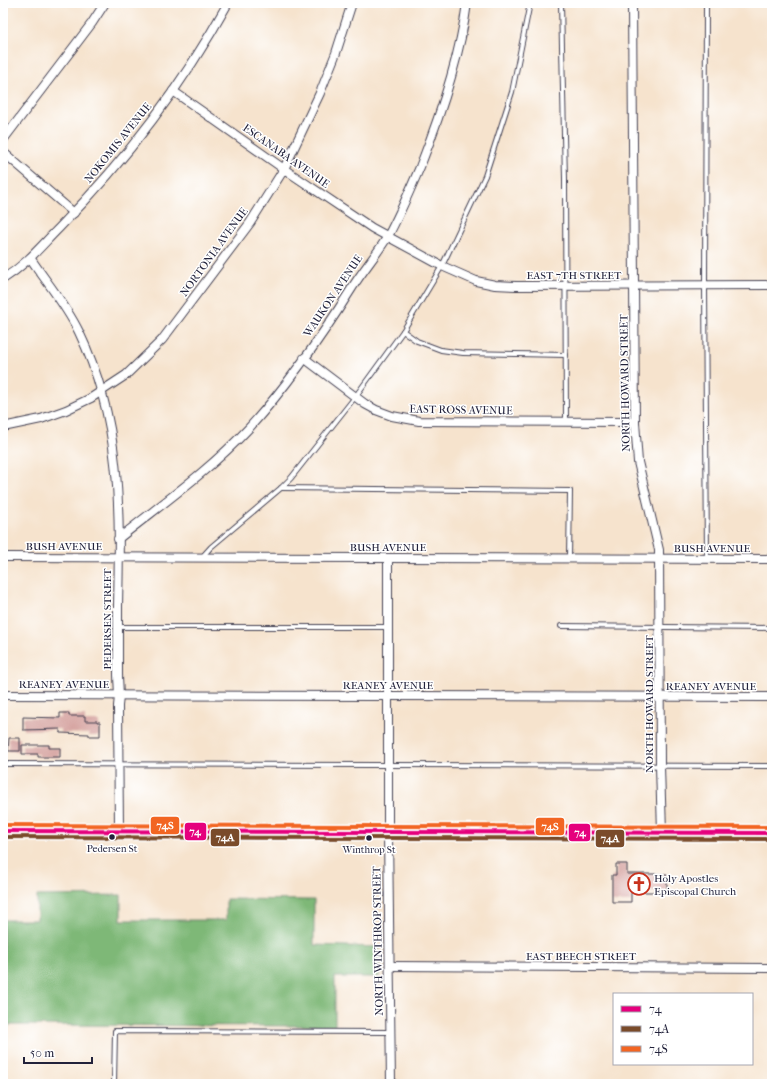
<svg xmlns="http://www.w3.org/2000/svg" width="775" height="1087" viewBox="0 0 775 1087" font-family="'IM FELL French Canon',serif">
<rect width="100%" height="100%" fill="#fff"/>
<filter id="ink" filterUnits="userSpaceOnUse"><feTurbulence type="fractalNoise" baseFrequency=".025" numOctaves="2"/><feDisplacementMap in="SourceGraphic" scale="8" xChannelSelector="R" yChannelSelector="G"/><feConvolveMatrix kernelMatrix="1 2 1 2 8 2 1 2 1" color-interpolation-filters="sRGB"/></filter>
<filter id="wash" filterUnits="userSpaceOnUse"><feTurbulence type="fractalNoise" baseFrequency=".012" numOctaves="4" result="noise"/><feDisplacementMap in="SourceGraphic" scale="16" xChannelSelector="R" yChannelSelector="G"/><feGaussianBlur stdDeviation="0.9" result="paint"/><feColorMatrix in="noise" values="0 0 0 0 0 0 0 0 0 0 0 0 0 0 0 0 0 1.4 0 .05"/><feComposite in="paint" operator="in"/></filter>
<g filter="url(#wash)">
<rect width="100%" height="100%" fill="#f6e3cd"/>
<path fill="#7eb877" stroke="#506d59" d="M121 895V920H226V899L314 900V945L379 947V977H335V1026L3 1025V920H37V896Z"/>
<g id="blocks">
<g fill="#d39d9a">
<path d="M60 713H69V716H85V721H97V722H100V736H89V734L60 733V729L23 730V717L60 718Z"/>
<path d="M9 738H20V751H8Z"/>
<path d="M22 745H49V748H60V757H38V754H22Z"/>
<path d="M616 864H627V874H667V892H631V902H612V875H616Z"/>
</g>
</g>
</g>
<g filter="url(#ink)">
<use href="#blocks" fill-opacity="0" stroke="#423f51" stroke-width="1"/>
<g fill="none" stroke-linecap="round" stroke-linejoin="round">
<g stroke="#423f51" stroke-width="6">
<g id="lane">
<path d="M561 3 565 179 566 422"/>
<path d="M706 3 705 286 707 559"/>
<path d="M403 331 417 341 441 350 463 353 566 355"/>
<path d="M281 488 570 491 569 559"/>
<path d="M202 557 211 547 281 488 291 478 355 397 403 331 442 266 485 176 512 92 530 3"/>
<path d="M561 626 772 628"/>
<path d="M118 627H388"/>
<path d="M3 764 772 766"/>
<path d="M114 1084 115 1031 390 1032"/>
</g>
</g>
<g stroke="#423f51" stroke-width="10">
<g id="street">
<path d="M632 3 635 422 638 462 659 550 660 766 662 832"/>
<path d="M173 91 284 169 372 228 442 266 476 281 495 285 516 286 772 285"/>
<path d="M3 140 92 23 105 3"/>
<path d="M3 152 74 213"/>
<path d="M31 259C47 283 66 305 79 332 122 421 120 510 118 607 118 629 118 651 118 673 118 684 120 695 118 706L119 831"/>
<path d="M3 279C27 264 40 247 59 228 125 161 183 85 228 3"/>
<path d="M304 358 365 404 376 410 392 416 419 421 635 422"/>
<path d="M3 427 41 419 66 410 91 398 126 375 162 340 250 223 284 169 320 93 336 53 352 3"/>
<path d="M118 539C163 503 210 470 249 428 288 385 322 336 352 288 363 270 377 254 388 236 400 214 410 190 420 167 440 116 460 58 467 3"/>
<path d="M3 557 772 559"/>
<path d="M388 558V832L391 1084"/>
<path d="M3 695 772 697"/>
<path d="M390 966 772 968"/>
</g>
</g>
<g stroke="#423f51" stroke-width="13">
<path id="secondary" d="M3 831 772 833"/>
</g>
<use href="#lane" stroke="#fff" stroke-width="4"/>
<use href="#street" stroke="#fff" stroke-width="8"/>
<use href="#secondary" stroke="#fff" stroke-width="11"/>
<g stroke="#fff" stroke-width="7">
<path id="bus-1" d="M3 831 772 833"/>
</g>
<g stroke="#fff" stroke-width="7">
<path id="bus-2" d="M3 837 772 839"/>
</g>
<g stroke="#fff" stroke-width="7">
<path id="bus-3" d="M3 825 772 827"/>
</g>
<use href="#bus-1" stroke="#e5007d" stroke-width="4"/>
<use href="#bus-2" stroke="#7a4b2a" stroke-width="4"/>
<use href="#bus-3" stroke="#f26522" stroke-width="4"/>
</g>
</g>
<defs>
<g id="church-ring" transform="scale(1.15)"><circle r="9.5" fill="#fff" stroke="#c8321e" stroke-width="1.5"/><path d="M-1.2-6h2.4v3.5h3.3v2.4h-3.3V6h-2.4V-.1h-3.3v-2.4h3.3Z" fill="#c8321e"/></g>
</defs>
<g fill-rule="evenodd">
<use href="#church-ring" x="639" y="884"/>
</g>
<g fill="#22223b" stroke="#fff" stroke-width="1.5">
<circle cx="112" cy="837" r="3.5"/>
<circle cx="369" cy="838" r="3.5"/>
</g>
<g text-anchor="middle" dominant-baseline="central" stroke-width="3" stroke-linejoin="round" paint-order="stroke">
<g font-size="10" fill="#22223b" stroke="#fff">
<text x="112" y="849">Pedersen St</text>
<text x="369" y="850">Winthrop St</text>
</g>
<g font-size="11" fill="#22223b" stroke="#fff">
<text transform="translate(118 143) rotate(-51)">NOKOMIS AVENUE</text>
<text transform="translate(286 156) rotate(35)">ESCANABA AVENUE</text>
<text transform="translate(214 252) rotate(-54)">NORTONIA AVENUE</text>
<text x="574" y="275">EAST 7TH STREET</text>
<text transform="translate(333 296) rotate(-56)">WAUKON AVENUE</text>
<text transform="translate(625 383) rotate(-91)">NORTH HOWARD STREET</text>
<text transform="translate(461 410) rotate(1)">EAST ROSS AVENUE</text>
<text x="64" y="546">BUSH AVENUE</text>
<text x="388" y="547">BUSH AVENUE</text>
<text x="712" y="548">BUSH AVENUE</text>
<text transform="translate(107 619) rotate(-90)">PEDERSEN STREET</text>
<text x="64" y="684">REANEY AVENUE</text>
<text x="388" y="685">REANEY AVENUE</text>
<text x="711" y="686">REANEY AVENUE</text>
<text transform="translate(649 704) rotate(-90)">NORTH HOWARD STREET</text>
<text transform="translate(378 941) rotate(-91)">NORTH WINTHROP STREET</text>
<text x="581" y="956">EAST BEECH STREET</text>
</g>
<g font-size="11" fill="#22223b" stroke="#fff" text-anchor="start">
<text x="654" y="878">Holy Apostles<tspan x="654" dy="13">Episcopal Church</tspan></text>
</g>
</g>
<g stroke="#fff" stroke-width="1.5">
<rect x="150" y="816" width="30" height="19" rx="4" fill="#f26522"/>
<rect x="535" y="817" width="30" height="19" rx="4" fill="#f26522"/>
<rect x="184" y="822" width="23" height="19" rx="4" fill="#e5007d"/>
<rect x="568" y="823" width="23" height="19" rx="4" fill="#e5007d"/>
<rect x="210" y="828" width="30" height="19" rx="4" fill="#7a4b2a"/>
<rect x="595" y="829" width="30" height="19" rx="4" fill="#7a4b2a"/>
</g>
<g font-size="11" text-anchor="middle" font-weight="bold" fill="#fff">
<text x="165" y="829">74S</text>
<text x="550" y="830">74S</text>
<text x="195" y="835">74</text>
<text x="580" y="836">74</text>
<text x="225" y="841">74A</text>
<text x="610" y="842">74A</text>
</g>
<rect width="775" height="1087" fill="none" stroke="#fff" stroke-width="16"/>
<rect x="613" y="993" width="140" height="72" fill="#ffffff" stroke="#a7a7b1"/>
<rect x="621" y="1006" width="20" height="6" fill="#e5007d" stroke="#a7a7b1"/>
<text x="649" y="1013" font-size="12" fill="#22223b">74</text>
<rect x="621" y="1026" width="20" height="6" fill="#7a4b2a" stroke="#a7a7b1"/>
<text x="649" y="1033" font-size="12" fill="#22223b">74A</text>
<rect x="621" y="1046" width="20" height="6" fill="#f26522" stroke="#a7a7b1"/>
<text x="649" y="1053" font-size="12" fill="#22223b">74S</text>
<path d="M24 1057v6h68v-6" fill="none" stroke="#22223b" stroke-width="2"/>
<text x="30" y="1057" font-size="12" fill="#22223b" stroke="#ffffff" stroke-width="3" paint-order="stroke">50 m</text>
</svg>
